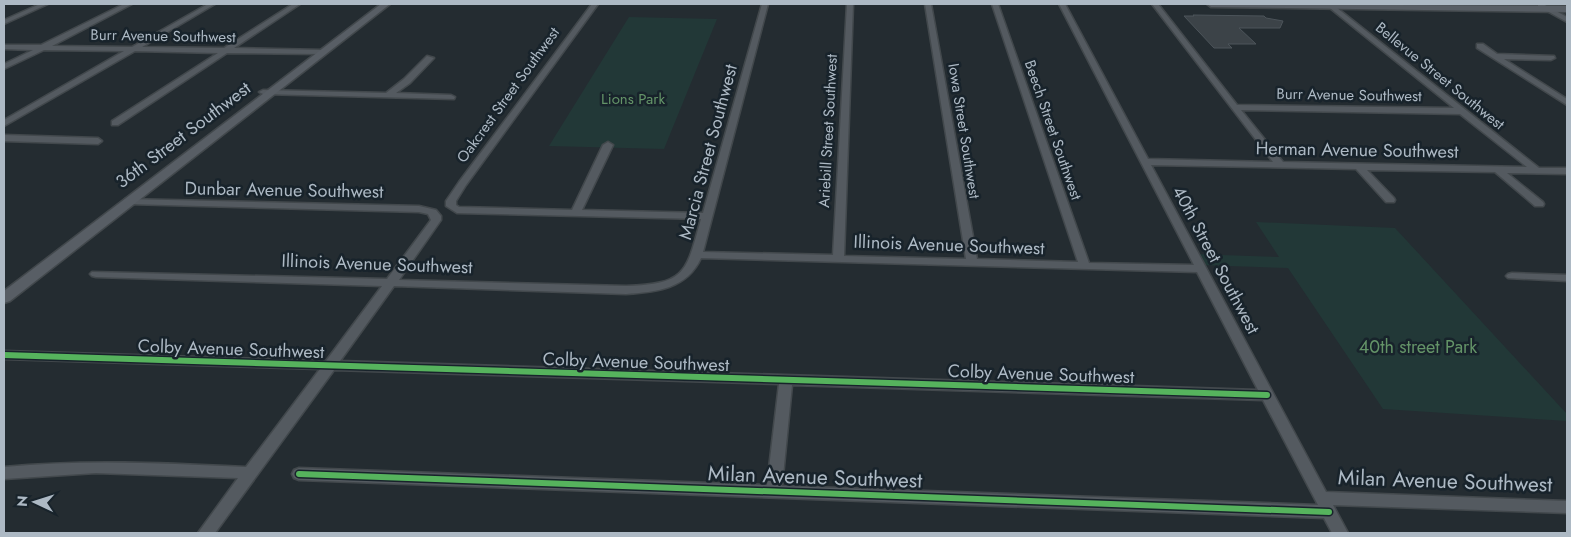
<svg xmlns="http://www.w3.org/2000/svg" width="1571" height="537" viewBox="0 0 1571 537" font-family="Jost,sans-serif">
<rect width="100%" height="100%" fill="#242c31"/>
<g fill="#223837">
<path d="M629 17 717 19 664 149 549 146Z"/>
<path d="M1256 222 1395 228 1567 414V421L1383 409 1288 268 1201 265 1193 254 1279 257Z"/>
</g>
<path fill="#3c4348" stroke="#4c545a" d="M1193 15 1264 16 1266 18 1283 21 1280 28H1239L1256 44H1228L1232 48H1214L1184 16H1194Z"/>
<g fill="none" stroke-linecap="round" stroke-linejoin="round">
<g stroke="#42484c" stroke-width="3">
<g id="street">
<path d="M40 4H48L4 24V20Z"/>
<path d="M124 4H132L52 46 132 47 208 4H215L142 47 224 48 293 4H300L234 48 322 50 326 52 322 54 227 53 118 125H112V121L218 53 135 51 4 126V120L124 51 44 50 4 69V64L33 50 4 49V45H41Z"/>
<path d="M592 4H598L466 185 456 201V205L459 207 572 210 603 145 608 142 613 145 582 210 703 213 762 4H768L703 252 833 255 847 4H853L844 256 966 259 925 4H931L977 259 1078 262 992 4H998L1089 263 1194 265 1059 4H1065L1148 159 1273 162 1152 4H1158L1237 105 1454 108 1325 4H1332L1539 168H1567V174L1507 173 1543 202 1544 204 1543 206H1535L1495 172 1367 170 1394 198 1395 200 1394 202H1386L1356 169 1151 165 1326 492 1567 501V513L1333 505 1348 533H1332L1324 518 299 480 294 478 292 474 294 470 299 468 767 485 779 384 334 370 215 533H198L238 478 96 473 4 479V467C85 459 165 463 246 467L320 369 4 359V351L326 361 382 286 96 277 92 276 90 274 92 272 387 279 431 220 428 214 419 212 129 204 125 203 124 201 125 199 419 206 436 210 441 216V220L399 280 626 286C687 284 686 272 701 219L457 213 446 206V201L459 182ZM1241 110 1460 114 1527 167 1283 162ZM701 258 1197 272 1258 390 340 361 394 286 626 294C656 292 687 289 701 258ZM792 385 1263 400 1318 505 782 486Z"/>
<path d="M1538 4H1543L1567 17V22L1538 6Z"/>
<path d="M1477 44H1483L1497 54 1554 56 1555 58 1551 60 1504 59 1567 99V105L1477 48Z"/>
<path d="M427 56 434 58 410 83 396 93 451 95 455 97 454 99 263 94 259 92 263 90 386 93 404 79Z"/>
<path d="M4 135 98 138 102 141 98 144 4 141Z"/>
<path d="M1512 273 1567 275V281L1508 278 1506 276 1508 274Z"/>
</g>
</g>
<g stroke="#42484c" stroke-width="3">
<g id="secondary">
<path d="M381 4H390L10 301 4 303V291Z"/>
<path d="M1207 4 1567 6V12L1211 7Z"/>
</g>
</g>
<use href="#street" fill="#545a60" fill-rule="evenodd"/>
<use href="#secondary" fill="#585e65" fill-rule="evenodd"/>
<g stroke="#18232b" stroke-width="9">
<g id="cycleway">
<path d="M4 355 1267 395"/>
<path d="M299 474 1329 512"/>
</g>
</g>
<use href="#cycleway" stroke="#56b35d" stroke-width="6"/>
</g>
<g text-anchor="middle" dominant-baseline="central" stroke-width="5" stroke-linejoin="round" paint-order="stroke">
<g font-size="15" fill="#adb9c4" stroke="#18232b">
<text transform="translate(163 36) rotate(1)">Burr Avenue Southwest</text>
<text transform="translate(1440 76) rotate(39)">Bellevue Street Southwest</text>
<text transform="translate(508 95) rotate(-54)">Oakcrest Street Southwest</text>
<text transform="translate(1349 95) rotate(1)">Burr Avenue Southwest</text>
<text transform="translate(1053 130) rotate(71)">Beech Street Southwest</text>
<text transform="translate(828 131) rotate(-87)">Ariebill Street Southwest</text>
<text transform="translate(964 131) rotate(81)">Iowa Street Southwest</text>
</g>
<g font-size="15" fill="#649468" stroke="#18232b">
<text x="633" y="99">Lions Park</text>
</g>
<g font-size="18" fill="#adb9c4" stroke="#18232b">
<text transform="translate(183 135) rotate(-37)">36th Street Southwest</text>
<text transform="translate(1357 150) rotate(1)">Herman Avenue Southwest</text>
<text transform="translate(708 152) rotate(-75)">Marcia Street Southwest</text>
<text transform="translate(284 190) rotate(1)">Dunbar Avenue Southwest</text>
<text transform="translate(949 245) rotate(2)">Illinois Avenue Southwest</text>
<text transform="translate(1216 260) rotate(62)">40th Street Southwest</text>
<text transform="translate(377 264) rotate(2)">Illinois Avenue Southwest</text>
<text transform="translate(231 349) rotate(2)">Colby Avenue Southwest</text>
<text transform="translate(636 362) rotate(2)">Colby Avenue Southwest</text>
<text transform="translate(1041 374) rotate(2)">Colby Avenue Southwest</text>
</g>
<g font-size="18" fill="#649468" stroke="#18232b">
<text x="1418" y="347">40th street Park</text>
</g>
<g font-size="21" fill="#adb9c4" stroke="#18232b">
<text transform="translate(815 477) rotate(2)">Milan Avenue Southwest</text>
<text transform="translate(1445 481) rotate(2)">Milan Avenue Southwest</text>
</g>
</g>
<rect width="1571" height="537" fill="none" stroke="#adb9c4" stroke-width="10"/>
<g transform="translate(35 502) rotate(274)" stroke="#18232b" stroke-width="4" paint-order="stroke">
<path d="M0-4L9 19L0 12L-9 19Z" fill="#adb9c4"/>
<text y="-8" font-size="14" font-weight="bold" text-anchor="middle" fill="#adb9c4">N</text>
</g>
</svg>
